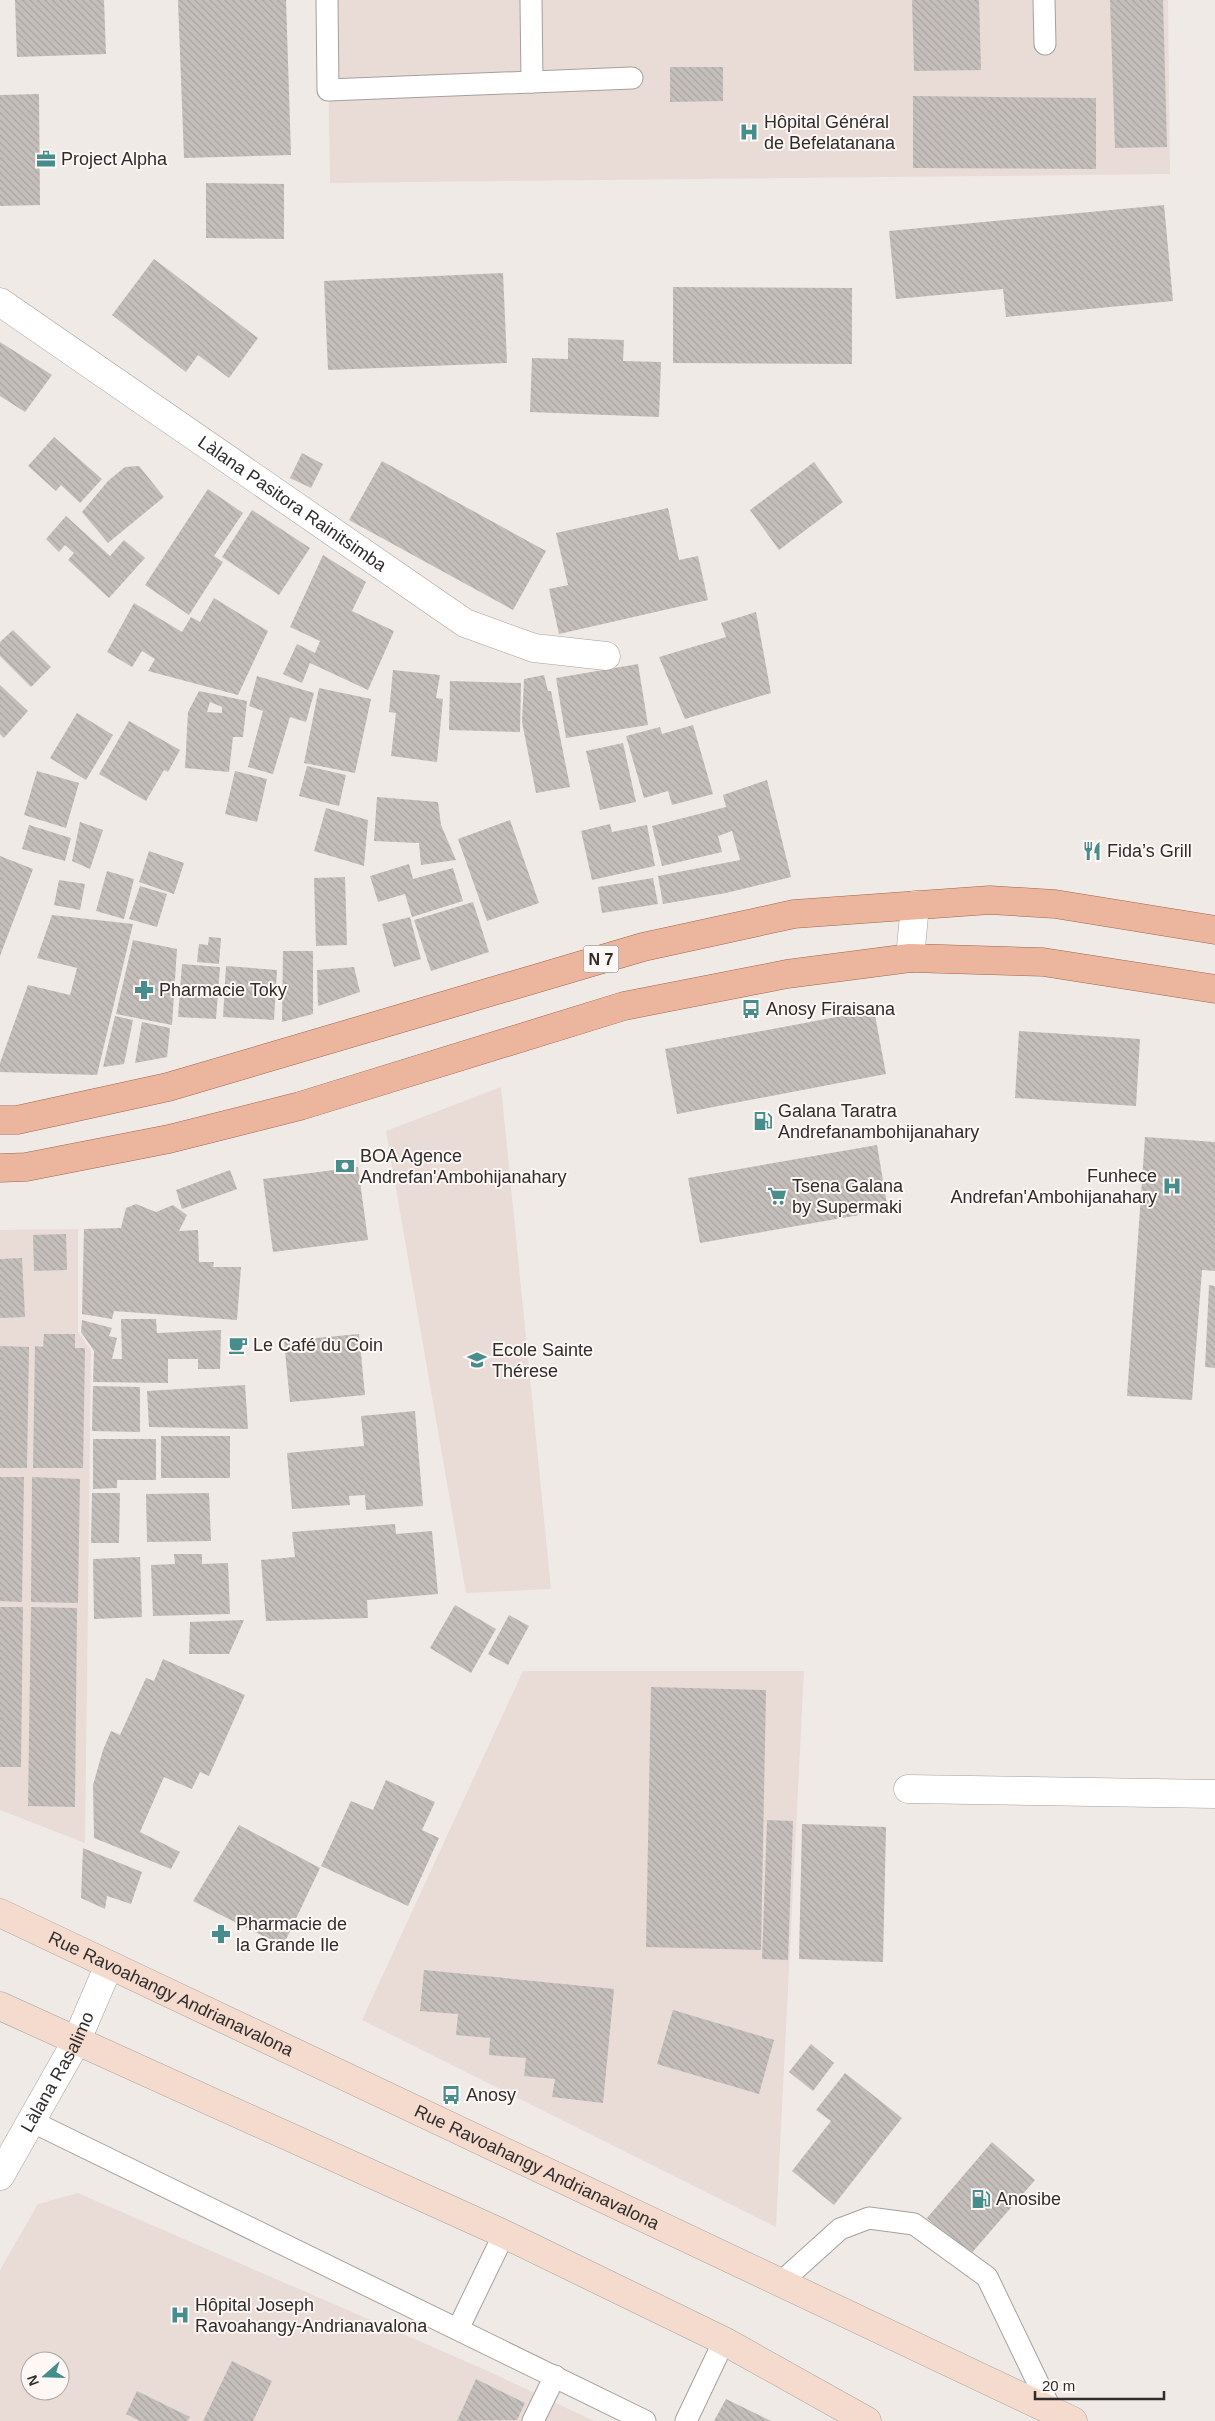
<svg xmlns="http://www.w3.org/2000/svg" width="1215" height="2421" viewBox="0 0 1215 2421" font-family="Helvetica,sans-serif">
<defs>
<pattern id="building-back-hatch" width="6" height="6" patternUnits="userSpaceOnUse" patternTransform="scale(1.25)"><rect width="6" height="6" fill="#c5bfbc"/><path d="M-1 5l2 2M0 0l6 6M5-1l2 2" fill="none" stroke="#aaa4a2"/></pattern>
</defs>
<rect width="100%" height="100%" fill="#f0eae7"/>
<g fill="#e9dbd6" fill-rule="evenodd">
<path d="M327 0H1168L1170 174 330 183Z"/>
<path d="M501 1087 551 1589 466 1593 386 1131Z"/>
<path d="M78 1229V1332L91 1350 85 1843 0 1810V1230Z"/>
<path d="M523 1671H804L776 2227 362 2020Z"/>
<path d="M78 2193 488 2371 594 2421H0V2270L38 2204ZM30 2361H60V2391H30Z"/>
</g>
<g fill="url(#building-back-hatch)" fill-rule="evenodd">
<path d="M15 0H104L106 54 17 57Z"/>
<path d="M178 0H286L291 155 184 158Z"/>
<path d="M912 0H979L981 70 914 71Z"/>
<path d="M1110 0H1163L1167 147 1115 148Z"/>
<path d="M670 67H723V101L670 102Z"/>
<path d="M39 94 40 205 0 206V95Z"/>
<path d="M913 96 1096 98V169L913 168Z"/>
<path d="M206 183 284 184V239L206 238Z"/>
<path d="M1164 205 1173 301 1006 317 1003 289 896 299 889 231Z"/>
<path d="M154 259 258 338 229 378 198 355 186 372 112 315Z"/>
<path d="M503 273 507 363 328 370 324 281Z"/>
<path d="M673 287 852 288V364L673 363Z"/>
<path d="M568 338 624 340 623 361 661 362 659 417 530 412 532 358 568 359Z"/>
<path d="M0 342 52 375 25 412 0 396Z"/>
<path d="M54 437 102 479 80 503 61 485 56 491 28 466Z"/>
<path d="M302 453 323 464 311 488 290 478Z"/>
<path d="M382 461 546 551 513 610 349 520Z"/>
<path d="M814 462 843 502 779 550 750 510Z"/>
<path d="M139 466 164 497 108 543 82 512 108 481 125 467Z"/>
<path d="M208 489 243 513 214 556 223 562 189 615 145 585Z"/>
<path d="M668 508 679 560 698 556 708 600 559 634 549 589 568 585 556 533Z"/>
<path d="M252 510 310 548 279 595 222 557Z"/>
<path d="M66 516 110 556 124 540 145 558 109 598 68 560 74 553 65 545 59 552 46 539Z"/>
<path d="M323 555 366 582 352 611 394 631 368 690 310 663 302 683 283 674 297 644 315 653 320 641 290 627Z"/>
<path d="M214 598 268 631 238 695 148 671 155 659 142 651 132 667 107 652 134 603 182 632 191 617 200 622Z"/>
<path d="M756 612 771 693 685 719 659 657 726 637 721 623Z"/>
<path d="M13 630 51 667 31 687 0 656V642Z"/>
<path d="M638 664 648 725 566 738 556 678Z"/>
<path d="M393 670 440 675 436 698 443 699 437 762 391 756 396 713 389 712Z"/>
<path d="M544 675 548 691H551L570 787 536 793 522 722 524 679Z"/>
<path d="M257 676 314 693 306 722 290 717 273 774 248 767 263 711 249 706Z"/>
<path d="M450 681 521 683 520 732 449 730Z"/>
<path d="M0 685 28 711 4 738 0 734Z"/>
<path d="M319 688 371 699 355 773 304 763Z"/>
<path d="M199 691 247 701 243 737H233L229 772 185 768 188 712ZM210 702 222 707V713L207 712Z"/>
<path d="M77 713 113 735 86 780 50 758Z"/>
<path d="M129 721 180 750 168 772 164 770 146 801 99 774Z"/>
<path d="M693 725 713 794 672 805 668 791 644 798 626 736 660 727 662 734Z"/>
<path d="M623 743 636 802 600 810 586 751Z"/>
<path d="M307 766 346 775 339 806 299 796Z"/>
<path d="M37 771 79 783 66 828 24 815Z"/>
<path d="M235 771 267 779 257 822 225 814Z"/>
<path d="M767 780 791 877 726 893 663 904 658 876 740 860 732 831 718 836 722 852 662 866 652 826 726 807 723 795Z"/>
<path d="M377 797 438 802 441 825 456 860 421 865 419 843 374 841Z"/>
<path d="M326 808 368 820 364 866 314 851Z"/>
<path d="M510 820 539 903 487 921 458 839Z"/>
<path d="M80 822 103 830 90 869 72 861Z"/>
<path d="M610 824 612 832 647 825 655 866 592 880 581 831Z"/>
<path d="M29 825 71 838 65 861 22 849Z"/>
<path d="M149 851 184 863 174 894 139 882Z"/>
<path d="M0 856 33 869 0 956Z"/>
<path d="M409 864 413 879 453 868 463 901 412 917 405 894 378 902 370 876Z"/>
<path d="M107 871 134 879 124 919 96 911Z"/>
<path d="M345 877 347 945 316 946 314 878Z"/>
<path d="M653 878 658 904 602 913 598 887Z"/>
<path d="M59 880 85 884 80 910 54 905Z"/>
<path d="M140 886 167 894 157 927 129 919Z"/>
<path d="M473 902 489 952 431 971 414 920Z"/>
<path d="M52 915 133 924 97 1075 0 1072V1063L28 985 70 995 77 968 37 958Z"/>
<path d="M410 917 421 959 394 967 382 924Z"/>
<path d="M209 937 221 938 219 964 197 962 199 944 208 945Z"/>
<path d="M133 940 177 949 172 1025 116 1014Z"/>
<path d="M283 951H313V1014L282 1022Z"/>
<path d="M182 964 220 967 216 1019 178 1017Z"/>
<path d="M226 966 277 970 274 1020 223 1017Z"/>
<path d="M354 967 360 992 318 1006 317 970Z"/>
<path d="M874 1010 886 1074 677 1114 665 1049Z"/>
<path d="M115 1016 133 1020 124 1064 103 1067Z"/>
<path d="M142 1022 170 1028 167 1057 135 1063Z"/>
<path d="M1019 1031 1140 1039 1136 1106 1015 1098Z"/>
<path d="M1145 1137 1215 1142V1271L1202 1270 1192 1400 1127 1396Z"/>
<path d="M877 1145 888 1210 700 1243 688 1178Z"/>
<path d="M358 1167 368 1240 273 1252 263 1179Z"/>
<path d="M230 1170 237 1189 182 1209 176 1190Z"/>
<path d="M136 1204 156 1212 173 1205 187 1215 179 1231 198 1230 199 1262H214L213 1267H241L237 1320 114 1311 112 1319 82 1314 84 1229 121 1228 126 1208Z"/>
<path d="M66 1234 67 1270 34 1271 33 1235Z"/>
<path d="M22 1258 25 1317 0 1318V1259Z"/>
<path d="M1209 1285 1215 1286V1368L1205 1367Z"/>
<path d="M121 1319H156L157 1333 221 1330 220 1369H198V1359H168V1383L93 1382 94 1351 81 1332 82 1320 112 1328 109 1336 117 1338 112 1359H122Z"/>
<path d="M44 1334H75V1348H85L83 1468H33L35 1346 43 1347Z"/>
<path d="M359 1334 365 1395 290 1402 284 1341Z"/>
<path d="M0 1346 29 1347 27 1468H0Z"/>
<path d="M245 1385 248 1429 149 1427 147 1391Z"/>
<path d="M93 1386 140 1387V1432L92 1431Z"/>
<path d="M415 1411 423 1506 366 1510 365 1495 349 1496 350 1505 292 1509 287 1453 364 1446 361 1416Z"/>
<rect x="161" y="1436" width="69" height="42"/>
<path d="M93 1439H156V1480H117V1488L93 1489Z"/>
<path d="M0 1477H24L22 1602 0 1601Z"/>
<path d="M32 1477 80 1479 78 1603 31 1602Z"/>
<path d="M92 1493H120L119 1543H91Z"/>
<path d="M209 1493 211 1541 147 1542 146 1494Z"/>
<path d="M395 1524 396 1534 432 1531 438 1594 367 1600 368 1618 266 1621 261 1560 295 1557 292 1532Z"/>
<path d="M174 1554H202V1564L228 1563 230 1614 153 1616 151 1565 175 1564Z"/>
<path d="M140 1557 142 1617 94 1619 93 1559Z"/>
<path d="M455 1605 496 1629 471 1673 430 1648Z"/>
<path d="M0 1607H23L21 1767H0Z"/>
<path d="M31 1607 77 1608 75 1807 28 1806Z"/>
<path d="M509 1615 529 1626 508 1665 488 1654Z"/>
<path d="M244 1620 229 1654H189L190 1622Z"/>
<path d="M163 1659 245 1695 209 1776 200 1772 192 1789 164 1777 140 1832 180 1852 171 1869 94 1838 93 1785 103 1750 111 1731 120 1735 146 1678 154 1681Z"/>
<path d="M651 1687 766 1690 761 1950 646 1947Z"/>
<path d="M386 1780 435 1802 422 1830 439 1838 408 1906 321 1866 351 1801 373 1810Z"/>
<path d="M767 1820 793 1821 788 1960 762 1959Z"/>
<path d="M802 1824 886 1827 883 1962 799 1959Z"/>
<path d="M239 1825 320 1868 283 1946 193 1901Z"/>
<path d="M83 1848 142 1872 131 1904 107 1896 105 1909 81 1898Z"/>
<path d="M424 1970 614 1989 603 2103 552 2097 555 2079 524 2076 526 2058 489 2055 490 2038 456 2035 458 2014 420 2011Z"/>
<path d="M673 2010 774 2040 759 2094 657 2064Z"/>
<path d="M811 2044 834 2063 813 2091 789 2072Z"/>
<path d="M845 2073 902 2118 834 2205 792 2171 831 2121 816 2110Z"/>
<path d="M992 2142 1035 2180 970 2255 927 2218Z"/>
<path d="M232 2361 272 2381 253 2421H203Z"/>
<path d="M476 2379 525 2403 517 2420 457 2421Z"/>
<path d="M137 2391 190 2417 187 2421H140L126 2414Z"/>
<path d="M726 2399 771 2421H714Z"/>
</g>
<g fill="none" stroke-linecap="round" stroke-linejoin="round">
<g stroke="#a5a09d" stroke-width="23">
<g id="lane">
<path d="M327 0 328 90 632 78"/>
<path d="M531 0 532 82"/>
<path d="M1044 0 1045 44"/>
<path d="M31 2121 645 2421"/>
<path d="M780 2283 840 2229 869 2218 914 2224 987 2277 1051 2410"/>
<path d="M458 2329 504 2234"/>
<path d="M533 2421 555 2376"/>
<path d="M686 2421 724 2341"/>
</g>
</g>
<g stroke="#a5a09d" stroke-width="29">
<g id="street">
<path id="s1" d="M0 302 465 623 534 648 606 656"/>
<path d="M910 958 915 905"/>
<path d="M908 1789 1215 1794"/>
<path id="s2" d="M0 2176 76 2042 109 1965"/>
</g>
</g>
<g stroke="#a5a09d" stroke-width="29">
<g id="secondary">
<path id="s3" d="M0 1913 1073 2421"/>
<path d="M0 2006 504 2234 724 2341 867 2421"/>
</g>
</g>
<g stroke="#a1654b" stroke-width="29">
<g id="primary">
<path d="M0 1120H17L168 1087 643 947 794 914 990 900 1055 904 1215 930"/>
<path d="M0 1168 26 1167 169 1139 300 1106 624 1006 787 974 910 958 1043 962 1215 989"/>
</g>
</g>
<use href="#lane" stroke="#fff" stroke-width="21"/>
<use href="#street" stroke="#fff" stroke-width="28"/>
<use href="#secondary" stroke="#f5dace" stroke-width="28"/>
<use href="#primary" stroke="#ecb59d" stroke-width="28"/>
</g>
<defs>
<g id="hospital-bare" transform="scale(1.5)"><path d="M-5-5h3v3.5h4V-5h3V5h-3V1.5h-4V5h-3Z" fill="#468d8c" stroke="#fdf7f5" stroke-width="2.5" paint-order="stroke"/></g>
<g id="office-bare" transform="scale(1.5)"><path d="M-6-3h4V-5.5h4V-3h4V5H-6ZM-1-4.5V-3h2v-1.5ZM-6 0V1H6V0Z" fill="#468d8c" stroke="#fdf7f5" stroke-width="2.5" paint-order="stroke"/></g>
<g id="restaurant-bare" transform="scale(1.5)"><path d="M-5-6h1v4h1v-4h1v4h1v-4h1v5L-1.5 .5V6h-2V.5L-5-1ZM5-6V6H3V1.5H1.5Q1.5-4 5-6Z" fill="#468d8c" stroke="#fdf7f5" stroke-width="2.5" paint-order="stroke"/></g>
<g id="pharmacy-bare" transform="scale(1.5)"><path d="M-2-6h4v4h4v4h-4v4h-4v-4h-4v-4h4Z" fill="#468d8c" stroke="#fdf7f5" stroke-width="2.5" paint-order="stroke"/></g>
<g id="bus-bare" transform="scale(1.5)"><path d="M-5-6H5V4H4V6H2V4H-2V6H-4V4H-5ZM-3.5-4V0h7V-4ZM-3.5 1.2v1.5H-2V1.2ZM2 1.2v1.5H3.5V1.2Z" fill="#468d8c" stroke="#fdf7f5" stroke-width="2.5" paint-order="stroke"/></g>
<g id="fuel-bare" transform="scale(1.5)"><path d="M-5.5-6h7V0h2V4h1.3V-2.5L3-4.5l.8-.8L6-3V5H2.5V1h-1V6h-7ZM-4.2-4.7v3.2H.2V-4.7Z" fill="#468d8c" stroke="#fdf7f5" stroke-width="2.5" paint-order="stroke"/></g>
<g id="bank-bare" transform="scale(1.5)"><path d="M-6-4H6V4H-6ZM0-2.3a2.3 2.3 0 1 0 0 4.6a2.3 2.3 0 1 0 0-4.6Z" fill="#468d8c" stroke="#fdf7f5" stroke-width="2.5" paint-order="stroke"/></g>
<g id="supermarket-bare" transform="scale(1.5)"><path d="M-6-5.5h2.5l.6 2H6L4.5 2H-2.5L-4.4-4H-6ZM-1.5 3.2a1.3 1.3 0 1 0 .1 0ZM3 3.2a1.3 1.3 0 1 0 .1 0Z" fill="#468d8c" stroke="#fdf7f5" stroke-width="2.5" paint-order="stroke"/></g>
<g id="cafe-bare" transform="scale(1.5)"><path d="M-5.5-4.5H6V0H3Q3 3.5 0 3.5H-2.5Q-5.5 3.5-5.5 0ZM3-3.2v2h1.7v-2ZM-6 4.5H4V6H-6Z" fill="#468d8c" stroke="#fdf7f5" stroke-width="2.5" paint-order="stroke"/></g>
<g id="school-bare" transform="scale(1.5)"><path d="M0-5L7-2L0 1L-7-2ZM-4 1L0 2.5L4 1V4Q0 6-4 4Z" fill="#468d8c" stroke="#fdf7f5" stroke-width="2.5" paint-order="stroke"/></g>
</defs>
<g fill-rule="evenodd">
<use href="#hospital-bare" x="749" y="132"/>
<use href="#office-bare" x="46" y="159"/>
<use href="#restaurant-bare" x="1092" y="851"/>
<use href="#pharmacy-bare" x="144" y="990"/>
<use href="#bus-bare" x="751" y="1009"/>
<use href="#fuel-bare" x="763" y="1121"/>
<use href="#bank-bare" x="345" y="1166"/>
<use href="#hospital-bare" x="1172" y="1186"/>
<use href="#supermarket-bare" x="777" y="1196"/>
<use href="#cafe-bare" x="238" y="1345"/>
<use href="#school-bare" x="477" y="1360"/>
<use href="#pharmacy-bare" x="221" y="1934"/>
<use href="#bus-bare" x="451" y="2095"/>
<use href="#fuel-bare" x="981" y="2199"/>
<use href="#hospital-bare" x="180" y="2315"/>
</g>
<g text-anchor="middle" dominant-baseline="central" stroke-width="4" stroke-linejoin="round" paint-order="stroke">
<rect fill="#fdf7f5" stroke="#6d6a68" stroke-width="1" x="583.5" y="945.5" width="35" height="27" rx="4"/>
<g font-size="16" font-weight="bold" fill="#2f2d2c">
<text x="601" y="959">N 7</text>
</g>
<g font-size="18" fill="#2f2d2c" stroke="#fdf7f5" text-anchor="start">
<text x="764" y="122">Hôpital Général<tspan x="764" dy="21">de Befelatanana</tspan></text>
<text x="61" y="159">Project Alpha</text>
<text x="1107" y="851">Fida’s Grill</text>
<text x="159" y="990">Pharmacie Toky</text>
<text x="766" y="1009">Anosy Firaisana</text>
<text x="778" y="1111">Galana Taratra<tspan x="778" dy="21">Andrefanambohijanahary</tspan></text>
<text x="360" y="1156">BOA Agence<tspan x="360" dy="21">Andrefan'Ambohijanahary</tspan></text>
<text x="1157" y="1176" text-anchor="end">Funhece<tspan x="1157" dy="21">Andrefan'Ambohijanahary</tspan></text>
<text x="792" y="1186">Tsena Galana<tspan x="792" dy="21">by Supermaki</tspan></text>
<text x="253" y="1345">Le Café du Coin</text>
<text x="492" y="1350">Ecole Sainte<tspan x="492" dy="21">Thérese</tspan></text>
<text x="236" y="1924">Pharmacie de<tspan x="236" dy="21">la Grande Ile</tspan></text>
<text x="466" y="2095">Anosy</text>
<text x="996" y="2199">Anosibe</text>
<text x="195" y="2305">Hôpital Joseph<tspan x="195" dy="21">Ravoahangy-Andrianavalona</tspan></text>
</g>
<g font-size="18" fill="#2f2d2c" stroke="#fdf7f5">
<text stroke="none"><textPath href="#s1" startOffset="355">Làlana Pasitora Rainitsimba</textPath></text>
<text stroke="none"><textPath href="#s3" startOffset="189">Rue Ravoahangy Andrianavalona</textPath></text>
<text stroke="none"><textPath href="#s2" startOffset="119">Làlana Rasalimo</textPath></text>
<text stroke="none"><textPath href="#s3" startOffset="594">Rue Ravoahangy Andrianavalona</textPath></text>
</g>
</g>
<g transform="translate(45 2376) rotate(250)"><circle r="24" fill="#fdf7f5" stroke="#aba6a5"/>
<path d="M0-4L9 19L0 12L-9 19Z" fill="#468d8c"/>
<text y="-8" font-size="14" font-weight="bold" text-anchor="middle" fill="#2f2d2c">N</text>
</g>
<path d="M1035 2391v8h129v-8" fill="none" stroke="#2f2d2c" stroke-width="2.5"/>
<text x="1042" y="2391" font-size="15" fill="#2f2d2c" stroke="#fdf7f5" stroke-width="4" paint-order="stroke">20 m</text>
</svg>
